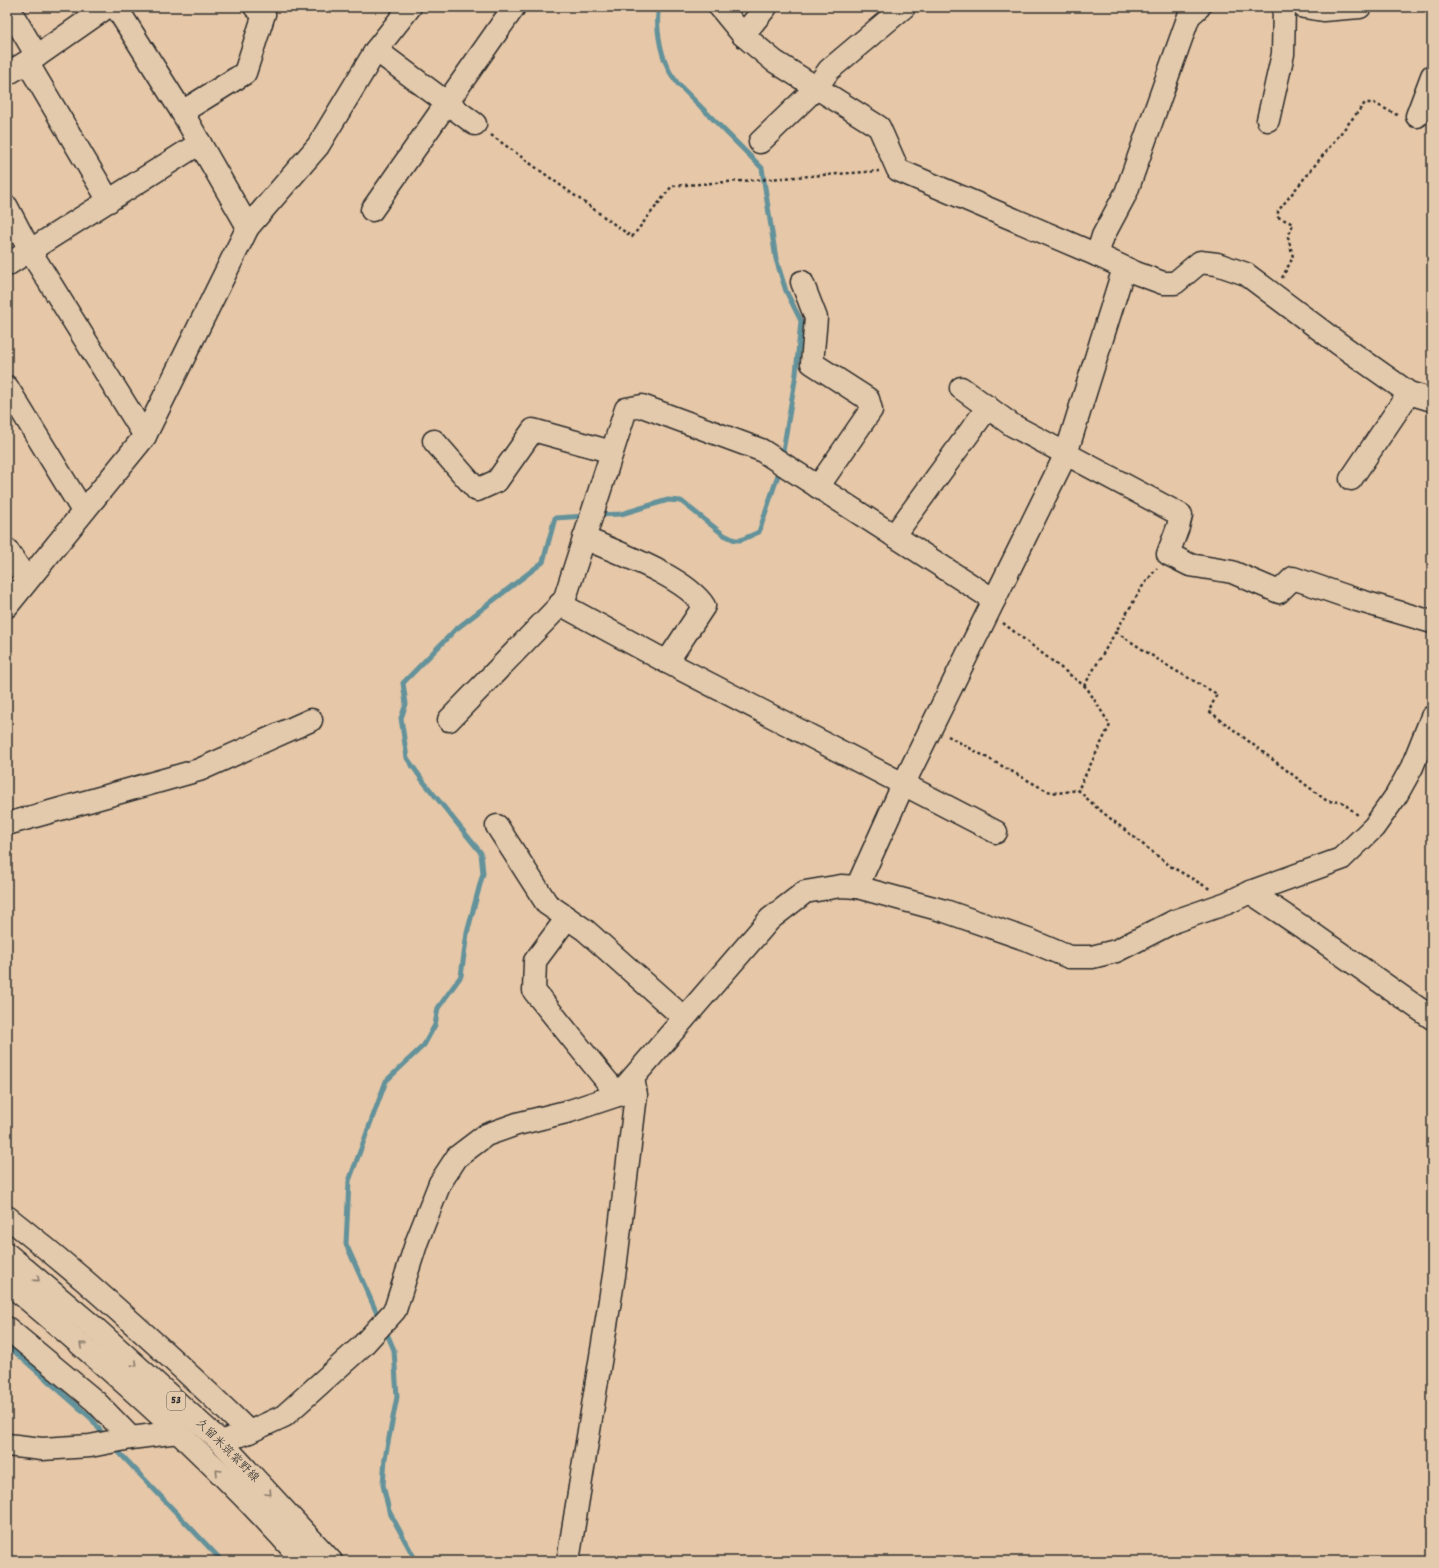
<svg xmlns="http://www.w3.org/2000/svg" width="1439" height="1568" viewBox="0 0 1439 1568" font-family="Dekko,'Klee One',sans-serif">
<rect width="100%" height="100%" fill="#e6c7a7"/>
<filter id="ink" filterUnits="userSpaceOnUse"><feTurbulence type="fractalNoise" baseFrequency=".025" numOctaves="2"/><feDisplacementMap in="SourceGraphic" scale="8" xChannelSelector="R" yChannelSelector="G"/><feConvolveMatrix kernelMatrix="1 2 1 2 8 2 1 2 1" color-interpolation-filters="sRGB"/></filter>
<g filter="url(#ink)">
<g fill="none" stroke-linecap="round" stroke-linejoin="round">
<g stroke="#63929b" stroke-width="5">
<path d="M659 7C655 24 660 52 668 68 670 74 675 79 678 84L762 168 776 259 786 291 801 321 796 374 782 457"/>
<path d="M598 515 621 514 668 500 681 501 724 535 735 540H741L759 532 780 469"/>
<path d="M379 1318 346 1244 349 1181 386 1081 424 1045 435 1025 438 1008 461 976 467 933 483 873 481 853 423 781 407 758 401 718 406 704 403 683 455 630 543 562 555 518 586 516"/>
<path d="M385 1329 394 1350 397 1397 385 1458 383 1485 389 1511 416 1561"/>
<path d="M7 1345 91 1418 105 1437"/>
<path d="M114 1447 222 1561"/>
</g>
<g stroke="#2b2b2b" stroke-width="25">
<g id="minor">
<path d="M8 7 37 56"/>
<path d="M116 7 182 112 248 227"/>
<path d="M720 7 743 35 774 61 879 127 898 170 1097 255 1136 273 1163 283H1175L1200 262 1217 264 1246 274 1338 343 1409 393 1432 400"/>
<path d="M1304 7 1323 10 1360 7"/>
<path d="M743 35 766 7"/>
<path d="M376 50 475 124"/>
<path d="M27 62 109 201"/>
<path d="M7 74 37 56 107 7"/>
<path d="M182 112 245 73 264 14 255 7"/>
<path d="M1417 116 1432 76"/>
<path d="M1268 120 1283 54 1284 7"/>
<path d="M760 142 816 88 829 70 904 7"/>
<path d="M7 207 30 251 145 436"/>
<path d="M372 210 514 7"/>
<path d="M1097 255 1103 236 1126 193 1189 16 1199 7"/>
<path d="M7 265 200 143"/>
<path d="M802 282 816 318 812 363 868 399 871 410 818 487"/>
<path d="M7 387 83 511"/>
<path d="M961 388 1012 425 1181 515 1178 527 1168 554 1190 565 1232 572 1279 592 1293 578 1357 600 1432 622"/>
<path d="M434 441 477 490 497 481 533 430 612 452"/>
<path d="M1351 479 1409 393"/>
<path d="M894 536 988 407"/>
<path d="M584 538C616 552 686 577 704 606L667 662 996 832"/>
<path d="M7 550 27 580"/>
<path d="M560 604 667 662"/>
<path d="M7 606 145 436 248 227 318 146 376 50 410 7"/>
<path d="M449 720 564 601 626 409 642 406 761 450 994 600"/>
<path d="M7 824 199 770 311 720"/>
<path d="M497 826 547 904 585 930 684 1018"/>
<path d="M857 887 903 785 1066 454 1124 268"/>
<path d="M1250 892 1317 937 1432 1018"/>
<path d="M567 918 535 961 534 991 618 1095"/>
<path d="M7 1217C34 1238 59 1259 85 1281 141 1330 196 1380 249 1432"/>
<path d="M7 1328 95 1401 131 1438"/>
<path d="M221 1442 249 1432 284 1416 362 1346 395 1310 417 1241 440 1183 457 1157 486 1135 517 1124 570 1111 618 1095 770 919 805 892 841 886 857 887 945 911 1031 941 1069 957H1092L1116 951 1175 921 1227 903 1250 892 1341 859 1374 827 1396 796 1412 767 1432 717"/>
<path d="M7 1445 42 1449 90 1446 131 1438 178 1432"/>
<path d="M568 1561 615 1269 636 1095 633 1078"/>
</g>
</g>
<g stroke="#2b2b2b" stroke-width="25">
<g id="major">
<path d="M7 1254 96 1329 221 1442 331 1561"/>
<path d="M7 1282C111 1369 214 1459 303 1561"/>
</g>
</g>
<g stroke="#2b2b2b" stroke-width="2.5" stroke-dasharray="3 3" stroke-linecap="butt">
<path d="M491 135 632 237 672 186 879 171"/>
<path d="M1282 278 1293 257 1288 237 1293 224 1278 217V211L1365 103H1374L1399 116"/>
<path d="M1003 623 1087 688 1110 725 1078 790 1096 807 1170 866 1210 889"/>
<path d="M1116 632 1171 668 1217 694 1209 711 1327 801 1342 802 1359 816"/>
<path d="M1084 686 1142 587 1157 568"/>
<path d="M948 736 1047 791 1058 793 1078 790"/>
</g>
<use href="#minor" stroke="#e4caac" stroke-width="22"/>
<use href="#major" stroke="#e4caac" stroke-width="22"/>
</g>
<defs><path id="oneway-chevron" d="M-2-3.5L2.5 0L-2 3.5" fill="none" stroke-width="1.6" stroke-linecap="round" stroke-linejoin="round"/></defs>
<g stroke="#887a6c">
<use href="#oneway-chevron" transform="translate(37 1279) rotate(40)"/>
<use href="#oneway-chevron" transform="translate(82 1345) rotate(-139)"/>
<use href="#oneway-chevron" transform="translate(135 1364) rotate(42)"/>
<use href="#oneway-chevron" transform="translate(218 1472) rotate(-135)"/>
<use href="#oneway-chevron" transform="translate(269 1493) rotate(47)"/>
</g>
</g>
<g text-anchor="middle" dominant-baseline="central" stroke-width="3.5" stroke-linejoin="round" paint-order="stroke">
<rect fill="#e4caac" stroke="#625b52" stroke-width="1" x="167" y="1392" width="18" height="18" rx="3"/>
<g font-size="11" font-weight="bold" fill="#2b2b2b">
<text x="176" y="1401">53</text>
</g>
<g font-size="12" fill="#2b2b2b" stroke="#e4caac">
<text transform="translate(227 1451) rotate(45)">久留米筑紫野線</text>
</g>
</g>
<rect width="1439" height="1568" fill="none" stroke="#e4caac" stroke-width="24"/>
<rect x="12" y="12" width="1415" height="1544" fill="none" stroke="#2b2b2b" stroke-width="1.5" filter="url(#ink)"/>
</svg>
